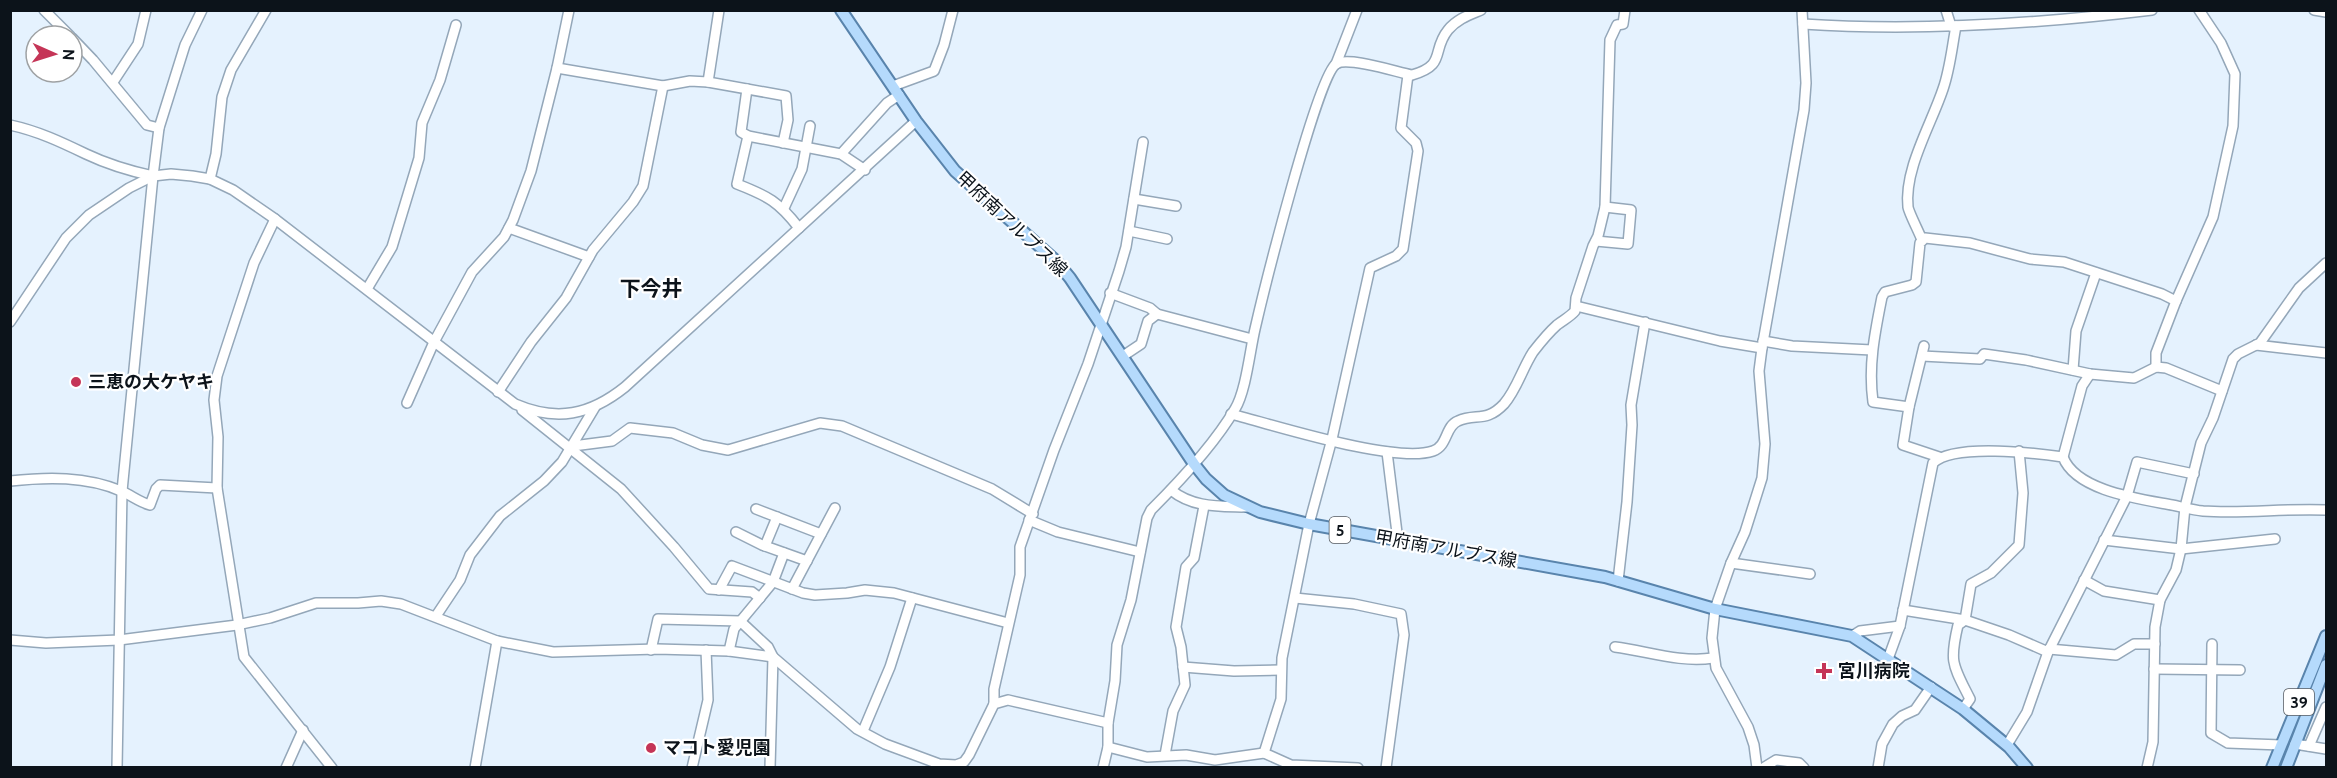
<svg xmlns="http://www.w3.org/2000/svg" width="2337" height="778" viewBox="0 0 2337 778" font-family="Cabin,'Noto Sans JP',sans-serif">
<rect width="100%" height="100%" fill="#e5f2fe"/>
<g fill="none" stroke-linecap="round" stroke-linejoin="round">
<g stroke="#94a7b9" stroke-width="12">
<g id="minor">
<path d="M44 10 70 36"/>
<path d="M1946 10 1951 26"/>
<path d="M2314 10 2326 12"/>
<path d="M1803 24C1919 32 2036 24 2152 10"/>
<path d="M72 38 93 60 147 125 159 128"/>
<path d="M1336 64 1357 10"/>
<path d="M557 68 663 86 690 81 708 82 786 96 788 120 783 143"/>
<path d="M113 82 138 44 146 10"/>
<path d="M708 82 719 10"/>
<path d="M893 86 934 71 944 45 953 10"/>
<path d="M747 89 741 132 748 136 841 154 865 170"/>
<path d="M10 125C38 131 61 142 86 154 107 164 130 171 153 176"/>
<path d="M748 136 737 184C768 196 779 202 799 228"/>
<path d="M841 154 887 103 899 95"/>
<path d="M210 179 216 154 222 97 231 70 266 10"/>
<path d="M1134 199 1176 206"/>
<path d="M784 208 802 169 810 126"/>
<path d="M275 219 254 263 217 376 214 400 218 437 217 488 244 657 332 768"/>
<path d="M509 228 589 257"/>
<path d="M1129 231 1167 239"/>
<path d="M1922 240C1919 232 1909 213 1908 207 1904 169 1931 125 1943 89 1950 69 1952 47 1956 26"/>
<path d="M1596 241 1628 244 1631 210 1605 207"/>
<path d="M367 289 392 247 419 158 422 123 440 80 456 25"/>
<path d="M1110 293 1150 308 1157 314 1252 339"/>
<path d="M1576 306 1720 341 1762 348"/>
<path d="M10 322 66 238 89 215 129 188 153 176 171 174 192 176 210 179 233 190 275 219 515 404C557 422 590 415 625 387L916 121"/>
<path d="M1763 341 1792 346 1872 350"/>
<path d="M2256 345 2326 353"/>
<path d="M1123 356 1141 344 1148 321 1157 314"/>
<path d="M1922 356 1980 359 1984 354 2026 360 2090 374 2134 378 2156 367 2166 368 2222 391"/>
<path d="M2156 367V353L2176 301 2213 217 2233 126 2235 74 2221 43 2199 10"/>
<path d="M2073 370 2076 331 2096 273"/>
<path d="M498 392 531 342 566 298 593 250 633 202 643 186 663 86"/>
<path d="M407 403 434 342 472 272 504 237 513 220 531 171 557 68 569 10"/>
<path d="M1909 407 1924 346"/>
<path d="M522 410 621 489 674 547 709 589 752 592 760 598"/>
<path d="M1231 414C1274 425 1395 464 1433 451 1448 446 1445 426 1458 421 1476 413 1486 423 1504 404 1517 389 1522 369 1533 352 1540 343 1548 333 1557 325 1563 320 1570 317 1575 311L1576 298 1593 246 1598 236 1605 207 1610 40 1617 25 1623 24 1625 10"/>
<path d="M573 446 612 441 630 428 673 433 702 445 728 450 820 423 842 426 992 489 1033 514"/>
<path d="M1387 452 1398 541"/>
<path d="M1939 457 1903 445 1909 407 1873 402C1868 365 1875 332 1882 297L1885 292 1912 285 1916 282 1920 243 1925 238 1970 243 2030 259 2064 262 2162 294 2176 301"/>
<path d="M2063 457 2082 386 2090 374"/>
<path d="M10 481C47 477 86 476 121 491 131 495 139 502 150 505L156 489 160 485 217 488"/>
<path d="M1171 490C1193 508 1219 506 1246 507"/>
<path d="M756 509 821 534"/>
<path d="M1029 520 1058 532 1140 552"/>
<path d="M736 532 762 545 807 561"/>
<path d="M2104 540 2181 549 2275 539"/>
<path d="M765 546 777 517"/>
<path d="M1731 563 1810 574"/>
<path d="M2084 580 2104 591 2160 600"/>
<path d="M1618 581 1627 502 1632 425 1631 405 1645 322"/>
<path d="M792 589 835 508"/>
<path d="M719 590 732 566 803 593 815 595 847 593 865 590 894 593 1008 623"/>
<path d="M1295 598 1354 604 1401 614 1404 635 1386 768"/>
<path d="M1903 610 1965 620 2009 635 2048 652"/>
<path d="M436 616 460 580 470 555 500 516 544 481 562 462 595 407"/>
<path d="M1852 636 1860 631 1900 626"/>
<path d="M10 640 46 643 119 640 237 625 270 618 316 603H358L381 601 401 604 497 641 553 652 657 649 729 651 773 657 857 729 885 744 939 764 956 765 964 762 969 755 994 704 1008 700 1108 723"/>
<path d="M2212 644 2211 733 2228 743 2281 745"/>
<path d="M1615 647C1647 651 1680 663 1713 658"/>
<path d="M2049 649 2116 655 2134 644H2155"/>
<path d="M651 650 658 619 740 621 768 647 773 657 770 768"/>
<path d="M729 651 734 629 773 582 784 553"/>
<path d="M1888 659 1900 626 1933 463C1954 443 2034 453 2063 457 2076 491 2140 499 2172 505 2182 507 2193 510 2203 511 2244 514 2286 508 2326 510"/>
<path d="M1183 667 1234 671 1281 670"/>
<path d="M2154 669 2240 670"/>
<path d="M994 704V689L1020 575V547L1054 450 1088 364 1119 271 1126 247 1143 142"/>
<path d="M1963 709 1970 699C1953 665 1949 663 1958 625L1965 620 1971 584 1991 573 2019 545 2023 493 2019 451"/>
<path d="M863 731 890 667 912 598"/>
<path d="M2295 744 2326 749"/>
<path d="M2007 745 2027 712 2048 652 2127 496 2137 462 2194 474"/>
<path d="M2309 746 2326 707"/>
<path d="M1108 747 1147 757 1186 755 1215 760 1264 753 1291 765 1358 768"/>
<path d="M1264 753 1281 699 1282 658 1309 524 1332 439 1370 268 1396 256 1403 249 1418 151 1416 143 1401 128 1408 75"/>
<path d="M1165 755 1173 711 1185 685 1181 647 1176 627 1186 567 1194 558 1204 506"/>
<path d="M117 768 122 491 153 176 159 128 185 45 202 10"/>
<path d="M286 768 303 730"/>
<path d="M475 768 497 641"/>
<path d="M692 768 708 700 706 650"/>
<path d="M1103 768 1108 747V723L1115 681 1117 645 1131 600 1147 518 1151 510C1181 480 1214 445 1235 409 1246 391 1250 350 1255 329 1263 294 1317 77 1336 64 1348 56 1396 72 1412 75 1447 65 1431 51 1448 30 1457 19 1469 15 1481 10"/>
<path d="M1757 768 1754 745 1748 727 1716 668 1712 638 1715 609 1731 563 1745 532 1762 478 1765 444 1759 371 1762 348 1804 110 1806 83 1802 10"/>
<path d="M1763 768 1776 760 1799 763 1804 768"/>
<path d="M1878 768 1882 744 1893 724 1902 716 1915 710 1931 687"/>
<path d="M2147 768 2153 742 2155 627 2160 600 2176 570 2181 549 2185 507 2201 443 2213 418 2233 359 2238 354 2260 343 2299 288 2326 263"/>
</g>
</g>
<g stroke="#5984ac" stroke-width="14">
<g id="major">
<path d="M841 10 916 121 955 171 1056 261 1070 278 1194 464 1206 479 1224 495 1260 512 1309 524 1605 577 1715 609 1852 636 1963 709 2009 747 2027 768"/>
<path d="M2272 768 2326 636"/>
<path d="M2286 768 2326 665"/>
</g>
</g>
<use href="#minor" stroke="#fff" stroke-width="9"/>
<use href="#major" stroke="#b5dafc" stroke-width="10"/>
</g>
<g fill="#c53557" stroke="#fff" stroke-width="2">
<circle cx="76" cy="382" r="6"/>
<path d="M1821 662h6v6h6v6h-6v6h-6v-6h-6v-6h6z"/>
<circle cx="651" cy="748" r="6"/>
</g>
<g text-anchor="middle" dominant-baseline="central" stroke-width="4.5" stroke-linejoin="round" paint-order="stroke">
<g fill="#fff" stroke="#555a5f" stroke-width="1.5">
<rect x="1329.5" y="517" width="21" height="26" rx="4.5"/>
<rect x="2284" y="689" width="30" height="26" rx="4.5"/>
</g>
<g font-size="16" font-weight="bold" fill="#0c131a">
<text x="1340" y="530">5</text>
<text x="2299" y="702">39</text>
</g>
<g font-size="18" fill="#0c131a" stroke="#fff">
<text transform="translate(1012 224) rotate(43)">甲府南アルプス線</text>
<text transform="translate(1446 549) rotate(10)">甲府南アルプス線</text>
</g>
<g font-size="18" font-weight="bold" fill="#0c131a" stroke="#fff" text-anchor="start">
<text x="88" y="382">三恵の大ケヤキ</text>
<text x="1838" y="671">宮川病院</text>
<text x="663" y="748">マコト愛児園</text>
</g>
<g font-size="21" font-weight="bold" fill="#0c131a" stroke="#fff">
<text x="651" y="288">下今井</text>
</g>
</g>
<rect width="2337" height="778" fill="none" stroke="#0c131a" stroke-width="24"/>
<g transform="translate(54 54) rotate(93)"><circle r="28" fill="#ffffff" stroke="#9ea1a3" stroke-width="1.5"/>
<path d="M0-4.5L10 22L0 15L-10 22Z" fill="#c53557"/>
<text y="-9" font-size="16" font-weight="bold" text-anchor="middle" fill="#0c131a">N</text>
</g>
</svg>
